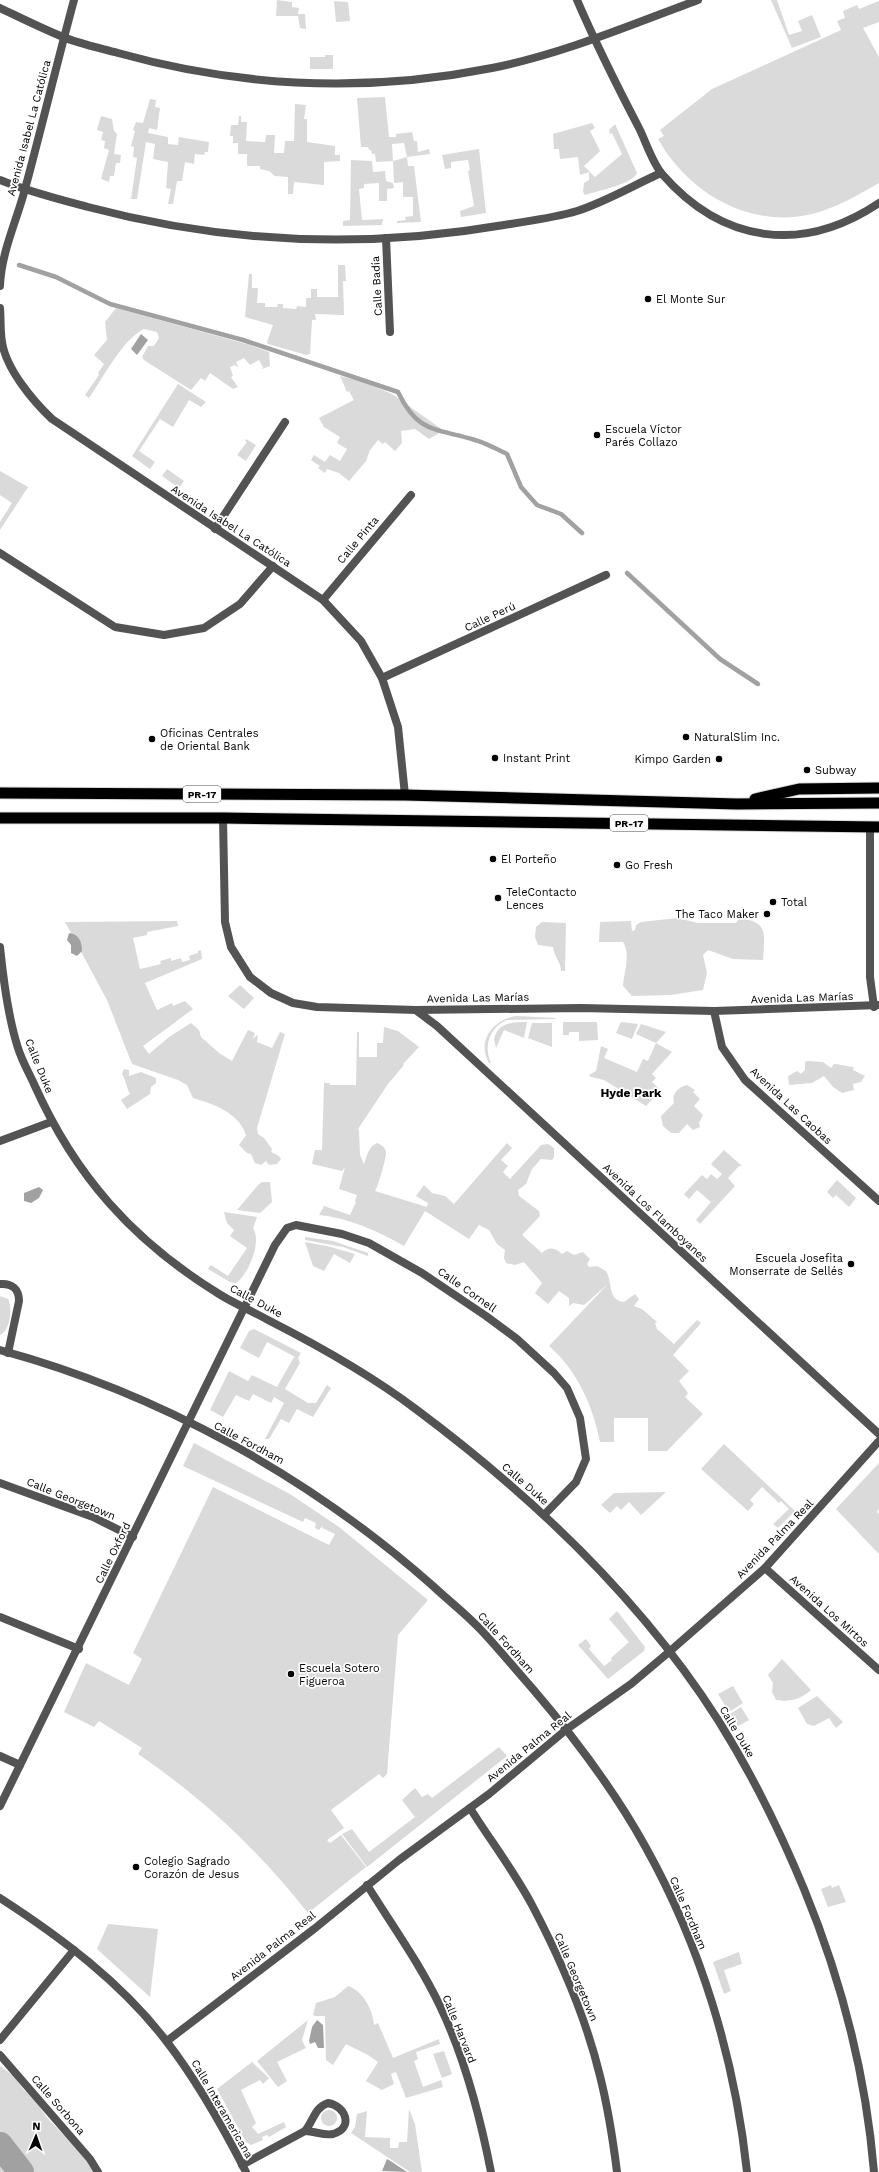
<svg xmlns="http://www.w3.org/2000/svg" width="879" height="2172" viewBox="0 0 879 2172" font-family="'Work Sans',sans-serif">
<rect width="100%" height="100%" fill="#fff"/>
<g fill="#dadada" fill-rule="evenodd">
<path d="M277 0 292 2V7L299 8 298 14H305L306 29 300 28 298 16H276Z"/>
<path d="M317 0 348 2 350 21 336 22 334 1Z"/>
<path d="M771 0H777L789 35 802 31 798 21 812 15 821 37 792 48Z"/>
<path d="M879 1V22L863 28 879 57V183C858 195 836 208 812 214 750 229 688 193 658 139L664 136 660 130 712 89 841 30 837 21 845 18 843 11 857 5 859 9Z"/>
<path d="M325 55H333V69H310V57H325Z"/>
<path d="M385 97 389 137H396V134L412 132 414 141H417L418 152 429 149 430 154 407 157 408 166H414L421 222 397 223V221L406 220 405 217 413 216V197H403V182L394 183 393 161 376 162 375 154H372L371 150H369L368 147H361L357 98ZM404 143 407 157 393 161 392 144Z"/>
<path d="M150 99 156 100 155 107 160 108 157 130 149 128 148 133 168 137V144L178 145 179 137 209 142 208 152H205L204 155 195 154 194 164 185 162 182 181H177L173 204H168L171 189 166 188 168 162 153 159 155 144 146 142 137 199H131L137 158 133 157 134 147 131 146 135 131 133 130 136 122 143 123Z"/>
<path d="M295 104 306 105 304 119H307V142L335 146V155H340V161L324 162V185L294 182 293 194H288V177L275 176 269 171 260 169V166H247V154H238V143H233V136H230L231 125H238L239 116H241V122H247L246 141 265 142 266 135H275L274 153H284L285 141H294Z"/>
<path d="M101 116 112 119 114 131 117 134 114 154 121 155 120 163H116L114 176H110L109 182 101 179 109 150 104 148 105 141 101 140 103 132 97 130Z"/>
<path d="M592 123 595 128 590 131 600 151 584 166 595 177 622 154 612 133 610 134 609 130 615 124 637 173C633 184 597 191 585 195L583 192 584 183 589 180V172L580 175 578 157 560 159 559 149H554L553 134Z"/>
<path d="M479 149 486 213 461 217 460 211 474 206 468 171 470 170 468 160 451 162V168L445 169 442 155Z"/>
<path d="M351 160 372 161 373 172 385 171 386 181 393 183 394 188 387 189V201H379V183L364 184V188L359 189 362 220 383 219 382 225 343 226V221L350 220Z"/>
<path d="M338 265H345L346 281H343L344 315 315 314 316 320H312L310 354 306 355 268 344 267 342 273 325 245 317 249 274H252V288H258L257 303H265V307H277L278 304H283V308L296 309 297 306 306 307V298H311V289H317V297H338Z"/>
<path d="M116 308 250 345 269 352 270 366 262 369 263 367 259 360 250 365 244 358 236 362 238 366 237 367 235 365 230 367 233 376 231 377 238 387 233 389 210 373 205 381 201 378 191 390 144 360 142 357 148 346H154L159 338 157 332 144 329C122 340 103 378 89 398L85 395 99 375 98 373 104 364 94 355 107 340 105 322Z"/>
<path d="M340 376 364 382 392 394 440 428 438 434 429 439 415 429 401 431 402 443 395 451 385 442 383 444 378 440 370 450 366 461 349 481 339 473 327 469 325 473 318 468 320 466 311 460 314 455 325 462 330 455 340 461 347 449 337 443 340 437 324 427 319 418 354 400 349 391 347 392Z"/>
<path d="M178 384 206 402 201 407 189 400 173 427 160 419 139 451 155 462 150 469 132 456Z"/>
<path d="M246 439 256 445 246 461 237 455 247 442 245 441Z"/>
<path d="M167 469 184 481 179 488 162 476Z"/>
<path d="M0 471 28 487 0 530V522L12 503 0 495Z"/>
<path d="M677 918 698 923H736L739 919C770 920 764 937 763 960L733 959 708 950 703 955 707 973 703 990 671 995 632 996 623 986C624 972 631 954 623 942H599L600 922 631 921 632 931 635 930 636 925 641 922Z"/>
<path d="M177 921 178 926 147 932V935L133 938 140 969 161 964 160 961 171 958V961L181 958 182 962 190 960 189 956 198 953V951L201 950 202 959 145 983 157 1010 172 1003 173 1006 185 1001 193 1009 143 1046 149 1054 169 1037 191 1023 199 1030 201 1037 219 1053 232 1061 248 1030 255 1033 253 1039 257 1035 258 1036 257 1042 272 1048 280 1032 285 1034 257 1128 258 1134 264 1138 272 1149 271 1152 279 1156 281 1159 277 1164 269 1165 266 1161 261 1165 255 1163 251 1154 247 1153 239 1145 246 1135C239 1113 214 1104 193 1098L187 1085 178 1080 132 1064 107 1000 65 922Z"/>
<path d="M542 922 566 923 565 971H561C561 962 554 957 553 947L538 945 535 937 536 927Z"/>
<path d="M240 985 254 998 244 1009 228 996Z"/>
<path d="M516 1016 556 1018 555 1019 507 1020C490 1027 483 1046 491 1063H489C476 1041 494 1019 516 1016Z"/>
<path d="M527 1022 524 1038 504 1030 496 1048 494 1039C498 1022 513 1022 527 1022Z"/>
<path d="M563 1022H597L598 1040 579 1041V1032H569V1035H563Z"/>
<path d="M621 1022 638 1024 632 1039 616 1033Z"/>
<path d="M532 1023H552V1047L528 1038Z"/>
<path d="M641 1024 666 1032 656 1043 672 1052 652 1074 656 1078 652 1082 661 1090 646 1106 604 1080 591 1077 589 1075 596 1071 601 1046 608 1049 604 1058 637 1072 643 1059 648 1061 656 1043 636 1034Z"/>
<path d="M384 1027 398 1031 419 1047 403 1064 404 1065 388 1084 358 1129 359 1130 360 1155 364 1164C367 1156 368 1147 377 1143 382 1145 385 1147 386 1152 387 1156 378 1187 375 1191L427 1207 428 1203 416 1196 424 1185 432 1193 445 1196 454 1204 507 1143 512 1148 501 1160 508 1166 503 1172 510 1179 541 1145 548 1144 554 1148V1157L552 1160 541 1159 532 1169 526 1184 518 1190 519 1196 539 1211 540 1216 522 1235 542 1253C549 1246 556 1248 562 1254L567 1251 574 1255 583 1252 590 1259 587 1264 589 1267 597 1266 606 1271C613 1282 607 1300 624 1302L635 1294 639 1299 634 1306 642 1309 657 1322 655 1323 657 1329 674 1344 697 1320 701 1323 673 1355 689 1371 679 1381 688 1393 685 1397 703 1414 667 1451H648V1418H614V1442H600C593 1406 577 1370 549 1346L608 1284 584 1305 573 1303 569 1306V1298L559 1291 548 1304 535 1293 542 1283 524 1262 515 1265 506 1263 504 1258 505 1250 497 1244 489 1230 479 1225 469 1239 425 1211 404 1246C378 1231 349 1218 319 1215L324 1206 350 1215 356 1202 355 1201 357 1195 339 1189 345 1167 342 1171 312 1164 315 1150H322L324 1083H329L330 1085H356L357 1032H359V1057H377V1043H383Z"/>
<path d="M808 1061 823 1062 831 1068 834 1064C841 1064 847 1067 854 1067L853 1070 865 1076 861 1082 853 1084 854 1090 842 1093 833 1087 824 1076 812 1083 789 1085 788 1076 797 1071 801 1074 805 1070V1062Z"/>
<path d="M124 1069 129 1070V1076L141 1072 156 1078V1083L151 1087 150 1094 127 1109 121 1100 130 1094C126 1087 126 1080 122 1074Z"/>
<path d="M687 1085 695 1090 693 1092 700 1099 694 1106 703 1115 699 1123 700 1127 693 1130 687 1124 679 1133H671L663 1126 661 1116 674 1103C671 1094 678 1087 687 1085Z"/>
<path d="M724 1150 742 1166H739L728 1178 735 1186 700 1224 696 1220 711 1202 697 1190 689 1199 684 1194 702 1175 707 1179 711 1174 717 1179 722 1174 711 1164Z"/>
<path d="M837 1180 856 1198 849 1207 836 1195 833 1198 827 1192Z"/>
<path d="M262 1182H270L272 1202 260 1213 237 1210 259 1184Z"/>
<path d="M224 1212 257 1217 253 1228C262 1241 249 1274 236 1283L230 1282 208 1269 211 1265 228 1276 247 1248 230 1236 234 1230 227 1223Z"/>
<path d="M305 1237 333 1241 368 1253V1256L343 1247 305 1240Z"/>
<path d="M305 1242 327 1246 355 1254 350 1263 334 1254 324 1271 313 1266Z"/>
<path d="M0 1296 8 1299C13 1308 10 1331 0 1335Z"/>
<path d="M254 1329 301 1353 298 1358 300 1363 285 1389 308 1403H316L327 1385 331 1388 313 1417 297 1409 289 1423 281 1419 269 1439H265L284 1403 274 1397 271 1403 253 1394 249 1401 236 1395 223 1417 210 1410 229 1371 248 1381 252 1375 277 1387 294 1357 297 1358 267 1342 259 1358 240 1348 249 1331Z"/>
<path d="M194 1443 290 1494 339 1527 428 1600 398 1635 387 1774 383 1778 379 1774 331 1810 344 1828 327 1840 330 1843 341 1835 366 1867 308 1913C259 1851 203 1798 138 1754L142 1748 99 1721 94 1727 64 1712 86 1663 129 1685 142 1659 133 1653 213 1487 329 1545 335 1534 322 1528 323 1525 319 1530 315 1528 316 1523 305 1518 303 1522 183 1466Z"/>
<path d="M724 1444 795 1511 778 1528 773 1524 789 1509 781 1501 779 1503 762 1487 750 1500 754 1504 748 1511 701 1469Z"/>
<path d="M879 1463V1509L877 1512 879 1514V1554L836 1509Z"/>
<path d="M666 1492 641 1515 629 1502 621 1510 617 1506 610 1513 601 1505 614 1493Z"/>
<path d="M617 1611 645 1647 644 1651 608 1679 578 1645 586 1639 591 1646 589 1649 604 1666 612 1660 611 1658 629 1642 609 1619Z"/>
<path d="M782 1659 811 1690C799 1700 791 1702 776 1700L772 1692 773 1683 768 1675Z"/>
<path d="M733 1686 743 1703 729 1712 718 1694Z"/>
<path d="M817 1696 843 1722 836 1728 829 1718 814 1726 807 1724 798 1708Z"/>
<path d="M741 1707 749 1720 738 1726 730 1714Z"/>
<path d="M499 1747 507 1756 367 1867 342 1834 352 1829 369 1852 415 1817 402 1800 415 1788 422 1797 428 1794 432 1798Z"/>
<path d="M831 1885 832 1888 839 1885 846 1902 828 1907 821 1889Z"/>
<path d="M108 1924 158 1929 150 1997 97 1949Z"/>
<path d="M739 1952 742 1964 724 1970 731 1991 724 1994 713 1962Z"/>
<path d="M348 1986C363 1991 373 2010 374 2025L378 2023 393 2058 439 2039 440 2044 416 2052 418 2059 414 2061 423 2087 441 2080 443 2087 406 2098 396 2072 391 2074 394 2084 382 2090 366 2081 378 2062 368 2055 346 2044 333 2065 326 2060 325 2016H315L313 2015 316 2003 335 1997Z"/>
<path d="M308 2020 302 2040 306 2048 277 2062 287 2081 278 2087 257 2061Z"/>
<path d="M444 2051 452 2074 442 2078 433 2054Z"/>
<path d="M252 2062 269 2078 263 2084 260 2080 241 2090 256 2123 252 2127 258 2134 284 2122 286 2127 269 2137 267 2135 262 2137 263 2140 251 2145 246 2142 217 2089Z"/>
<path d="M0 2066 14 2076 23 2089 34 2098 47 2118 83 2154 94 2172H0Z"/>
<path d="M409 2109 415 2124 422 2172H410L351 2133 355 2127 357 2114 367 2111 365 2137 390 2138V2148H398L399 2142H407Z"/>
<circle cx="329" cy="2118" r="8"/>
</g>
<g fill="#a1a1a1">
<path d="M141 334 148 340 137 355 131 349Z"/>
<path d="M69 933C79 934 82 942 82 951L77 956 71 953V945L67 940Z"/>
<path d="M39 1187 43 1190 39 1198 31 1203 24 1201V1193Z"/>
<path d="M317 2020 323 2025 324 2048H318L315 2042 310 2044 309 2041 312 2027Z"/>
<path d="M387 2159 389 2160 407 2172 382 2171Z"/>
</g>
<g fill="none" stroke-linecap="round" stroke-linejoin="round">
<g stroke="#a1a1a1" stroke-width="4.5">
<path d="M19 265 56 277 110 304 243 340 398 392C418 434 436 428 475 440 486 443 496 449 507 454L521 487 537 505 561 514 582 533"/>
<path d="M627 573 720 659 758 684"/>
</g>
<path stroke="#a1a1a1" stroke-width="26" d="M0 2145 21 2172"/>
<g stroke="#dbdbdb" stroke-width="13">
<g id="trunk">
<path d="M0 793 405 795 737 804 879 803"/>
<path d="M755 799 799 789 879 788"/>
<path d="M0 818H223L879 827"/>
</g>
</g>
<g stroke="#535353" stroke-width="8">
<path d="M577 0C596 44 617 86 639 128 646 142 652 162 662 174 723 244 803 254 879 203"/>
<path d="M0 8C21 18 41 28 63 37 80 44 100 48 118 53 240 87 367 93 492 68 563 54 630 25 698 0"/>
<path d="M0 180C29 192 58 199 88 207 224 243 365 249 504 225 528 221 554 218 577 211 605 202 634 185 661 173"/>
<path d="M386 238 390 332"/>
<path d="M0 286C1 253 17 220 25 189 42 126 57 63 74 0"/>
<path d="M0 308C1 320 0 331 2 342 6 369 33 401 52 419L323 600 361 641 382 678 398 727 405 795"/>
<path d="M215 529 285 422"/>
<path d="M0 553 115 627 164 635 204 628 240 604 273 566"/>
<path d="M323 600 411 495"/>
<path d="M382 678 606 575"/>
<path d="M223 818 225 922 231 947 250 977 271 993 293 1003 317 1007 416 1010 581 1008 714 1011 879 1005"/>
<path d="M870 827V977L874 1007"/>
<path d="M0 947C3 977 9 1020 18 1048 22 1061 29 1073 34 1084 75 1176 133 1241 219 1294 235 1304 252 1311 268 1320 319 1346 371 1375 417 1410 532 1496 641 1599 718 1720 752 1774 780 1831 804 1889 841 1979 866 2075 874 2172"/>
<path d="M417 1011 437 1026 879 1434"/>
<path d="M714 1011 722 1047 745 1080 879 1201"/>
<path d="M0 1141 51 1122"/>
<path d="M0 1284C12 1283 19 1289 19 1301L8 1353"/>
<path d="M0 1350C159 1393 310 1477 433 1586 449 1601 466 1614 481 1630 499 1649 515 1669 532 1688 574 1737 614 1790 645 1846 701 1946 735 2059 747 2172"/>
<path d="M0 1483 93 1517 133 1537"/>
<path d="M765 1568 879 1670"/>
<path d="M0 1617 79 1649"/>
<path d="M0 1756 20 1765"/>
<path d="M0 1806 275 1245 287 1228 296 1225 342 1234 369 1243 422 1273 486 1316 517 1339 554 1373 567 1388 580 1418 586 1459 576 1482 544 1515"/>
<path d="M470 1808C490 1840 514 1871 532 1905 560 1958 586 2018 600 2076 608 2108 613 2140 617 2172"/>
<path d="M367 1885C392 1925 420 1964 440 2006 465 2058 480 2116 491 2172"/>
<path d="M0 1898C62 1938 122 1983 167 2042 198 2082 223 2127 246 2172"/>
<path d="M0 2040 74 1950"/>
<path d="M167 2041 314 1929 399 1860 489 1794 567 1729 631 1684 669 1652 765 1568 879 1441"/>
<path d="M0 2055 90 2159 98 2172"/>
<path d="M328 2103C346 2106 354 2128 333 2134 325 2136 314 2131 305 2131 314 2120 314 2108 328 2103Z"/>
<path d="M242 2165 305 2131"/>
</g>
<use href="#trunk" stroke="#000" stroke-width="11"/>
</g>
<g fill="#000" stroke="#fff" stroke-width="1.5">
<circle cx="648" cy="299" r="4"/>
<circle cx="597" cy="435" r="4"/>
<circle cx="686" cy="737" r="4"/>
<circle cx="152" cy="739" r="4"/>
<circle cx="495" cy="758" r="4"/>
<circle cx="719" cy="759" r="4"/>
<circle cx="807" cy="770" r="4"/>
<circle cx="493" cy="859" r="4"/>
<circle cx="617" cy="865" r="4"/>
<circle cx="498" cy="898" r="4"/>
<circle cx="773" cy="902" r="4"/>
<circle cx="767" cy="914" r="4"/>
<circle cx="851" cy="1264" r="4"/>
<circle cx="291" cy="1674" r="4"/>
<circle cx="136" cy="1867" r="4"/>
</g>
<g text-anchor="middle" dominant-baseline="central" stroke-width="3.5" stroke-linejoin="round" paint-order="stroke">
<g fill="#fff" stroke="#4c4c4c" stroke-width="1">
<rect x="183" y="786" width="38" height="16" rx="3"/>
<rect x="610" y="815" width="38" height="16" rx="3"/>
</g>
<g font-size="10" font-weight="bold" fill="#000">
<text x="202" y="794">PR-17</text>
<text x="629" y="823">PR-17</text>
</g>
<g font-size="11" fill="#000" stroke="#fff">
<text transform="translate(29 128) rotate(-75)">Avenida Isabel La Católica</text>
<text transform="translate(377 286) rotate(-93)">Calle Badía</text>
<text transform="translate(231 526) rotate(33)">Avenida Isabel La Católica</text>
<text transform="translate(358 540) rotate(-50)">Calle Pinta</text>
<text transform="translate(490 617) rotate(-25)">Calle Perú</text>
<text transform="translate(478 998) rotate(-1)">Avenida Las Marías</text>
<text transform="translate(802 998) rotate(-2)">Avenida Las Marías</text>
<text transform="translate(39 1066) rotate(68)">Calle Duke</text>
<text transform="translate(791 1106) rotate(43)">Avenida Las Caobas</text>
<text transform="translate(655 1213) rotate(43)">Avenida Los Flamboyanes</text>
<text transform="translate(467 1290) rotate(35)">Calle Cornell</text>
<text transform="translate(256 1301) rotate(28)">Calle Duke</text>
<text transform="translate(249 1443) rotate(28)">Calle Fordham</text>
<text transform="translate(525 1484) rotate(41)">Calle Duke</text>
<text transform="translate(71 1499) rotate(22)">Calle Georgetown</text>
<text transform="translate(775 1539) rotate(-46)">Avenida Palma Real</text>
<text transform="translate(113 1553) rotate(-64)">Calle Oxford</text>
<text transform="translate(829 1611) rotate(42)">Avenida Los Mirtos</text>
<text transform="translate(506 1643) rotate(48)">Calle Fordham</text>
<text transform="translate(737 1732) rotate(59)">Calle Duke</text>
<text transform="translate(529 1747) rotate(-39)">Avenida Palma Real</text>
<text transform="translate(688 1913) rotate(67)">Calle Fordham</text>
<text transform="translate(273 1946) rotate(-38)">Avenida Palma Real</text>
<text transform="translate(576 1977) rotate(67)">Calle Georgetown</text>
<text transform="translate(459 2029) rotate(68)">Calle Harvard</text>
<text transform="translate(58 2105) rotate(49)">Calle Sorbona</text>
<text transform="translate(222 2109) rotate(60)">Calle Interamericana</text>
</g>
<g font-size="11" fill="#000" stroke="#fff" text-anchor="start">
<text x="656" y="299">El Monte Sur</text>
<text x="605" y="429">Escuela Víctor<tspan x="605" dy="13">Parés Collazo</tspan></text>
<text x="160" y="733">Oficinas Centrales<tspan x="160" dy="13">de Oriental Bank</tspan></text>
<text x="694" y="737">NaturalSlim Inc.</text>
<text x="503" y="758">Instant Print</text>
<text x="711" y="759" text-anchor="end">Kimpo Garden</text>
<text x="815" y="770">Subway</text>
<text x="501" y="859">El Porteño</text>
<text x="625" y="865">Go Fresh</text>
<text x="506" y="892">TeleContacto<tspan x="506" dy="13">Lences</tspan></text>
<text x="781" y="902">Total</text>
<text x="759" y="914" text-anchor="end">The Taco Maker</text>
<text x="843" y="1258" text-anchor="end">Escuela Josefita<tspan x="843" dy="13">Monserrate de Sellés</tspan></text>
<text x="299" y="1668">Escuela Sotero<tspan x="299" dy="13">Figueroa</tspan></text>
<text x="144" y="1861">Colegio Sagrado<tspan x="144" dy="13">Corazón de Jesus</tspan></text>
</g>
<g font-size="12" font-weight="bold" fill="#000" stroke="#fff">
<text x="631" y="1093">Hyde Park</text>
</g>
</g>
<g transform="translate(36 2136) rotate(2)" stroke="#ffffff" stroke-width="3" paint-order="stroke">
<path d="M0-3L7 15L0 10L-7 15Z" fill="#000000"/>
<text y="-6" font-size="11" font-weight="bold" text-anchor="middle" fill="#000000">N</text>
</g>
</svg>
